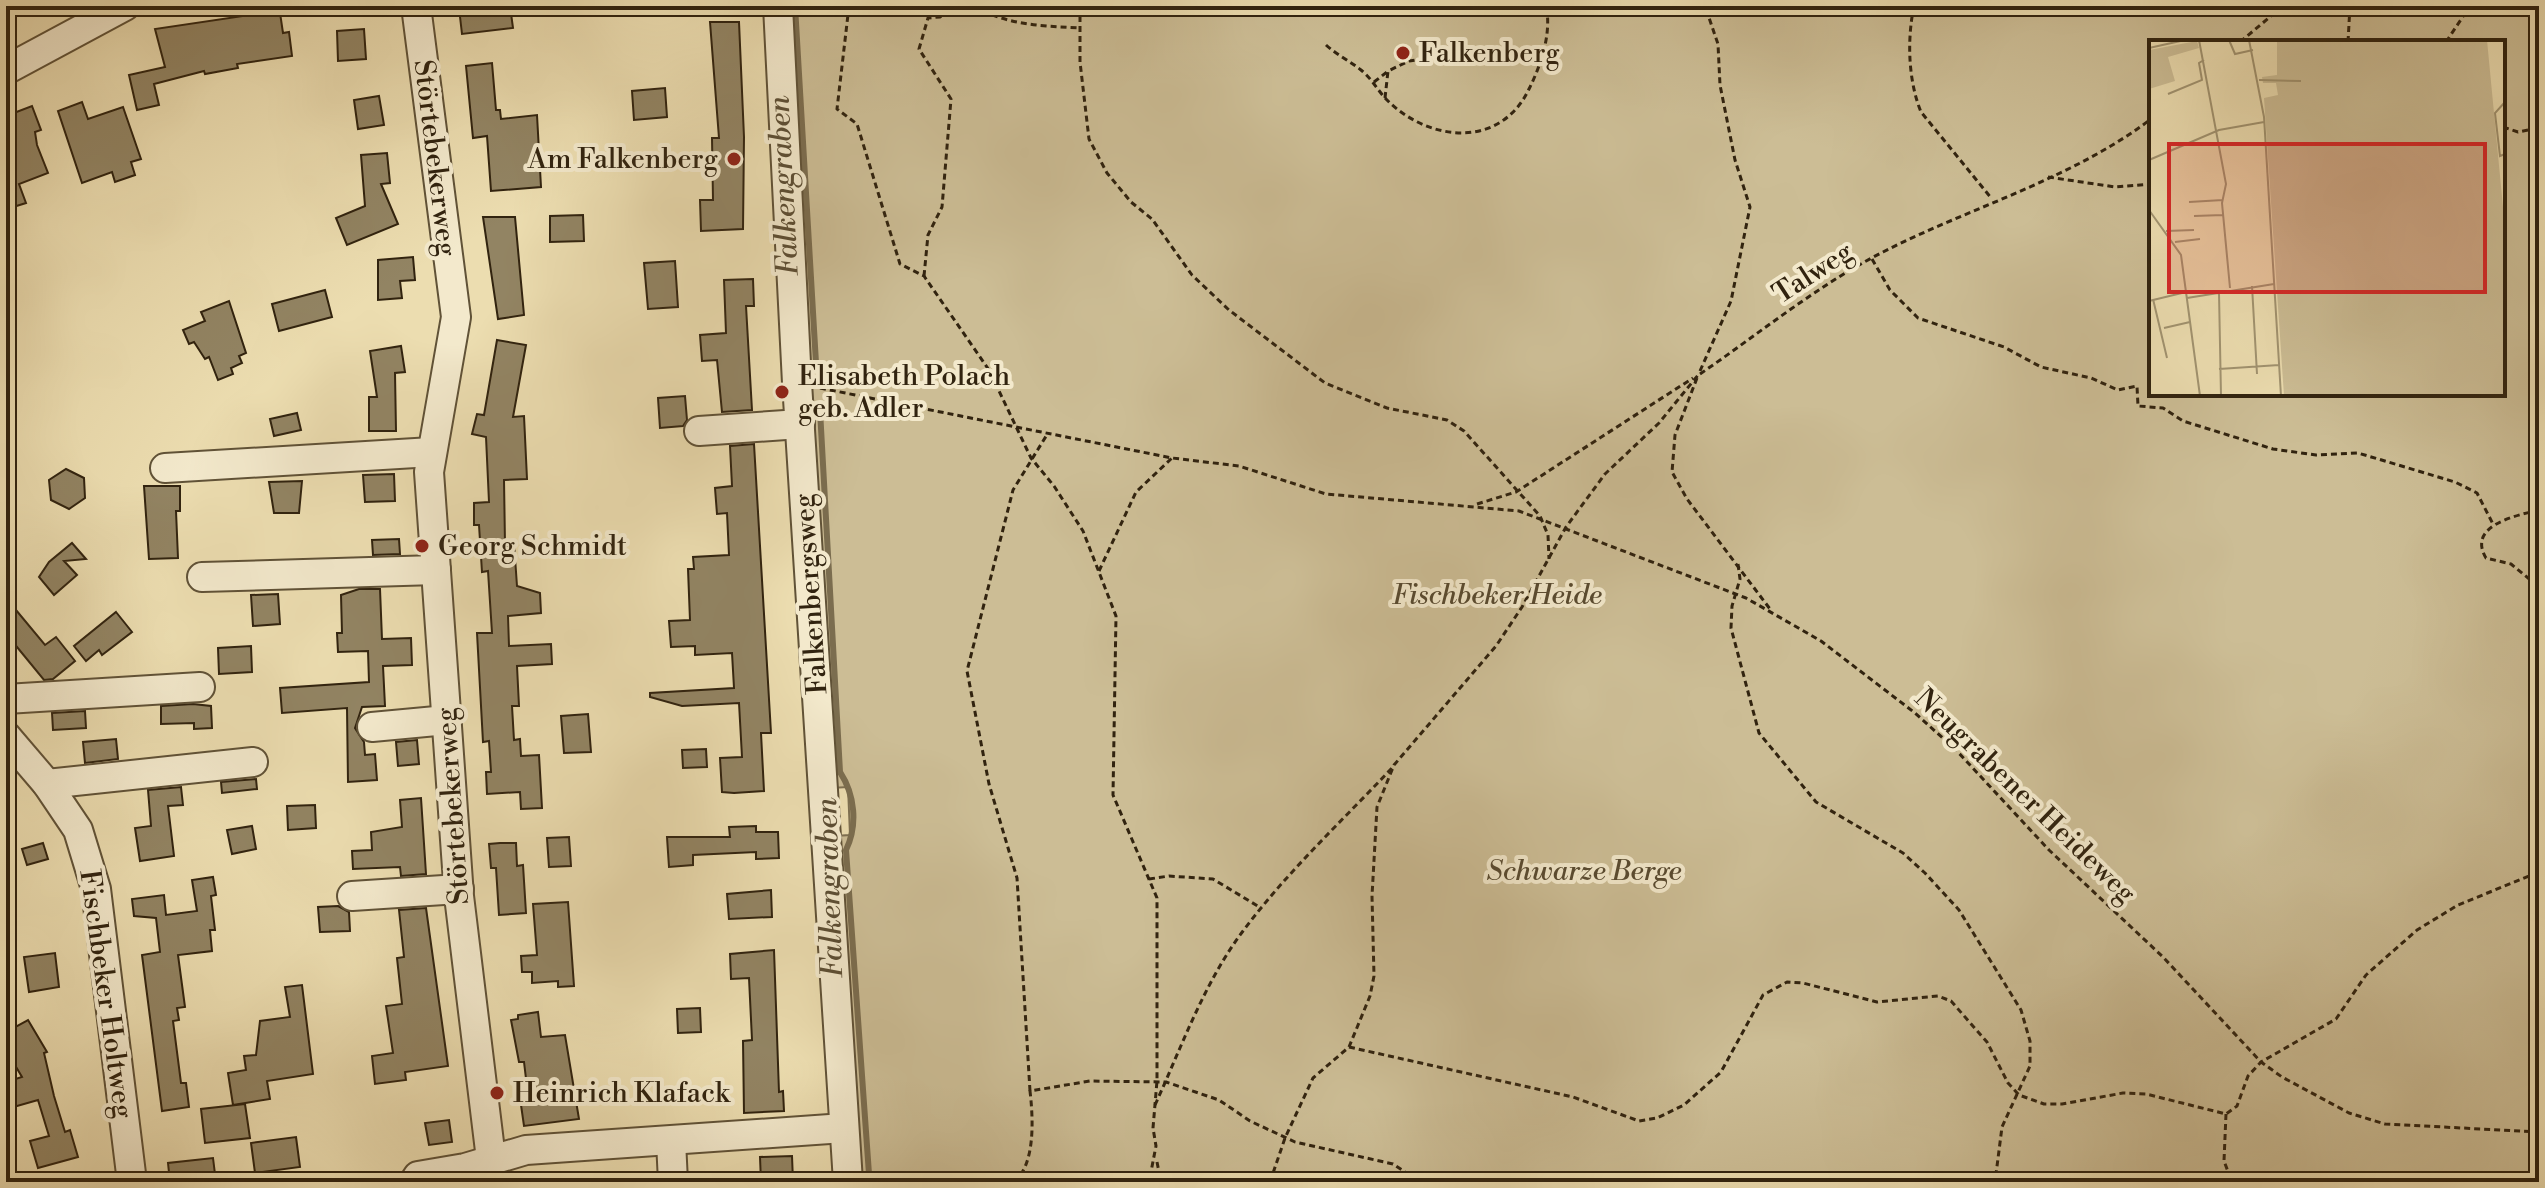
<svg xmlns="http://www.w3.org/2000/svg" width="2545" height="1188" viewBox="0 0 2545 1188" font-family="'Libre Bodoni',serif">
<rect width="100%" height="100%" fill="#ecddb0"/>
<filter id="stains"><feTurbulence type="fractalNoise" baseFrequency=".0025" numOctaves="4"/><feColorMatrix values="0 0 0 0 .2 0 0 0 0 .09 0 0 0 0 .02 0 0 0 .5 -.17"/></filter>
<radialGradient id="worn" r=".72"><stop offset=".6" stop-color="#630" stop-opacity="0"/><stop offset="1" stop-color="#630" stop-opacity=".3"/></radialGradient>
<path fill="#ccbd95" stroke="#7e7052" stroke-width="2" fill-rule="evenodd" d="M786 6H2539V1182H857L834 836 850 835 848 787 831 788ZM2151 42H2503V394H2151Z"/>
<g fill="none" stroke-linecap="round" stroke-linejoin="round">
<g stroke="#7b6d4f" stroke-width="6">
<path d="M795 6 816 363"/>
<path d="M820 410 840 772C855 795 858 825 846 850L869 1174"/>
<path d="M870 1181V1182"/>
</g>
</g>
<g fill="#928463" stroke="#31230f" stroke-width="2">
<path d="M249 6H279L283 33 289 32 292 56 237 64 238 68 205 74 204 71 154 84 159 105 137 110 129 75 165 67 155 29 250 15Z"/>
<path d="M477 6H510L513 28 462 34 459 8Z"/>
<path d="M710 22H739L744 137 743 229 701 231 700 200H713L712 138H719Z"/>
<path d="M364 29 366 59 338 61 337 31Z"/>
<path d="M492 63 496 110H500L501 119 537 115 541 187 491 191 487 136 473 138 466 66Z"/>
<path d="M665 88 667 117 634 120 632 91Z"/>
<path d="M379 96 384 125 358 129 354 100Z"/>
<path d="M82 102 88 119 123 107 141 159 131 162 135 175 115 182 112 172 82 183 58 111Z"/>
<path d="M32 106 41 130 35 132 37 145 48 173 19 184 26 203 10 208 6 195V116Z"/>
<path d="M387 153 390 183 381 184 398 224 347 245 336 218 365 206 361 155Z"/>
<path d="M583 215 584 241 550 242V216Z"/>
<path d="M483 217H515L524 315 498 319Z"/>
<path d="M413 257 415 280 400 281 402 298 378 300V260Z"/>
<path d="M675 261 678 307 648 309 644 263Z"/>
<path d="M753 279 754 306H746L752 410 722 412 717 360 702 361 700 335 726 333 724 280Z"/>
<path d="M325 290 332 317 279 331 272 304Z"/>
<path d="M229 301 246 353 239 356 242 363 231 368 233 374 218 380 209 357 205 359 194 342 189 344 183 330 205 321 201 312Z"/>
<path d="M497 340 526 345 513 417 524 416 527 479 504 480 505 544 514 543 517 586 540 593 541 613 508 616 509 646 551 644 552 664 517 666 519 706H512L514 740 520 739 521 756 539 755 542 808 521 809 520 792 487 794 486 772H491L489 741 483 742 477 633H492L488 571 482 572 479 525H474V503L489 502 486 437 472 434 477 414 484 415Z"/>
<path d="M401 346 405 372 395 373 396 431H369V397H377L370 351Z"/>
<path d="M685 396 687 420 683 426 660 428 658 398Z"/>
<path d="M297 413 301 430 274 436 270 419Z"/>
<path d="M754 444 771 733H761L764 791 734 793 722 792 720 758 742 757 739 703 682 706 650 697V693L734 688 732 653 695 655V646L671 647 669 621 690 620 688 569H694L693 557 729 555 727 513 717 514 715 488 732 486 730 446Z"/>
<path d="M66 469 84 478 85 498 69 509 51 500 49 480Z"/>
<path d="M394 474 395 501 365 502 363 475Z"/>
<path d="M302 481 299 513H274L269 482Z"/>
<path d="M144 486H180V511H176L178 558 149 559Z"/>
<path d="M399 539 400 554 373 555 372 540Z"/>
<path d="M72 543 86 559 64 561 77 575 54 595 39 577 49 562Z"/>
<path d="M359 589H380L382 639 411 638 412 665 383 666 385 706 362 707 355 728 364 742 365 755 375 754 377 780 348 782 347 708 282 713 280 688 369 682 368 651 338 652 337 633H342L341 595Z"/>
<path d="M278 594 280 624 253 626 251 595Z"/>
<path d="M6 598 45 645 56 637 75 661 53 679 44 680 17 647 6 656Z"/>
<path d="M116 612 132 632 102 655 99 650 86 661 74 646Z"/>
<path d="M251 646 252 672 219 674 218 648Z"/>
<path d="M193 704 211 706 212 728 194 729V723L161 724V706Z"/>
<path d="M85 711 86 728 53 730 52 713Z"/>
<path d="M588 714 591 752 564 753 561 716Z"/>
<path d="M116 739 118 759 85 763 83 742Z"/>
<path d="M417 740 419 764 398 766 396 742Z"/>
<path d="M706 749 707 767 683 768 682 750Z"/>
<path d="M256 779 257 789 222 793 221 782Z"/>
<path d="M181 787 183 805 168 806 174 856 140 861 135 828 151 826 148 790Z"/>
<path d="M421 798 426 874 401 876 400 867 353 869 352 851 372 850 371 832 402 827 400 800Z"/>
<path d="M315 805 316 828 288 830 287 806Z"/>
<path d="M252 826 256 849 232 854 227 830Z"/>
<path d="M756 826V832H778L779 858 756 859V852L693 855V865L669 867 667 837H730L729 827Z"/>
<path d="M569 837 571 866 549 867 547 838Z"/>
<path d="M43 843 48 859 27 865 22 849Z"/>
<path d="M500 843H516L517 866 523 865 526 913 499 915 496 868H491L489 844Z"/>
<path d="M213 877 216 895 211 896 215 930H210L212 951 178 955 185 1007 177 1008 179 1020 173 1021 181 1083H186L189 1107 162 1111 142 955 160 952 156 918 134 916 132 899 164 895 166 915 197 911 192 880Z"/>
<path d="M771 890 772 917 729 919 727 894Z"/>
<path d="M568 902 574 986 558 987V981L532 983V972H522L521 956 537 955 533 904Z"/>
<path d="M338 906 349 912 350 931 320 932 318 907Z"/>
<path d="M426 908 448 1066 405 1072 406 1080 375 1084 372 1056 393 1053 386 1006 402 1004 397 958 404 957 399 910Z"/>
<path d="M774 950 779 1092 783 1091 784 1111 744 1113 743 1041 752 1040 749 978 731 979 730 954Z"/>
<path d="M55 953 59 987 29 992 24 957Z"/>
<path d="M302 985 313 1074 267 1081 270 1099 233 1105 228 1073 246 1070 244 1056 256 1055 260 1021 290 1017 285 987Z"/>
<path d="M700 1008 701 1032 678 1033 677 1009Z"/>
<path d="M538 1012 541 1037 565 1035 579 1119 524 1126 521 1105 529 1104 524 1062H519L511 1020 518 1019V1015Z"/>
<path d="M28 1020 47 1052 44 1053 54 1096 65 1132 70 1130 78 1157 38 1168 30 1141 49 1136 38 1100 10 1108 6 1093V1082L22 1077 6 1050V1032Z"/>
<path d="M245 1104 250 1138 205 1143 201 1109Z"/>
<path d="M449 1120 452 1142 429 1145 425 1123Z"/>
<path d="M296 1137 300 1167 255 1173 251 1143Z"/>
<path d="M792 1156 793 1181 761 1182 760 1157Z"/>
<path d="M213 1158 216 1182H170L168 1163Z"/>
</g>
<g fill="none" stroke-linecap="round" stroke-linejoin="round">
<g stroke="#605237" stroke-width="32">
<g id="minor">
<path d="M416 6 456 317 429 472 459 896 491 1159"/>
<path d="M778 6 797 383 848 1182"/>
<path d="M6 70 125 6"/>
<path d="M699 431 800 424"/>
<path d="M165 468 432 452"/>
<path d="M202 577 436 570"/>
<path d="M6 699 200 687"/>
<path d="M372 727 447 720"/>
<path d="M6 736 47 784 78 830 96 889 132 1182"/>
<path d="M47 784 253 762"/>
<path d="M352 896 459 889"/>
<path d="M671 1141 673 1182"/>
<path d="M414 1182 418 1176 465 1168 526 1150 844 1128"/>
</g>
</g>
<g stroke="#31230f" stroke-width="3" stroke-dasharray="6 4" stroke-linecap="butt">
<path d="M849 6 837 109 857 124 900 264 924 276 989 370 1031 458 1054 486 1083 531 1116 616 1113 795 1157 898V1081L1153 1128 1156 1146 1149 1182"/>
<path d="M974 6C1006 25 1042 26 1079 28"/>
<path d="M1080 6V62L1089 139 1107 173 1131 202 1152 219 1192 275 1229 310 1325 383 1387 408 1447 420 1464 431 1540 516 1548 535 1549 559"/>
<path d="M1914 6C1907 39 1908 80 1921 112L1992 199"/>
<path d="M2240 42 2283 6"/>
<path d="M2348 42 2350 6"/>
<path d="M2446 42 2470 6"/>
<path d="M1326 45C1337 55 1350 61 1361 70 1371 78 1377 89 1385 98 1427 142 1500 150 1529 89 1541 65 1552 33 1546 6"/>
<path d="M1374 82 1387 72"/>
<path d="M1385 98 1388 71 1409 61 1456 54"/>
<path d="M2503 127 2518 132 2539 128"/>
<path d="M2048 177 2115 187 2151 184"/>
<path d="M1872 259 1890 290 1918 318 2004 347 2041 367 2091 378 2118 390 2137 386 2138 406 2163 408 2183 421 2273 449 2316 455 2358 453 2455 482 2477 493 2494 526"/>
<path d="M924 276 928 235 942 207 951 99 919 49 928 18 940 17 956 6"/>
<path d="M1700 371 1731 301 1750 207 1735 160 1720 85 1718 44 1705 6"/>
<path d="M1700 374C1760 333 1818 285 1883 252 1971 207 2072 179 2151 119"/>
<path d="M1697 378 1675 435 1672 472 1687 499 1770 609"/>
<path d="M820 388 1172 458 1239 466 1326 494 1519 511 1746 598 1821 641 1915 713 1956 750 2049 850 2163 957 2261 1062 2282 1077 2349 1113 2385 1124 2539 1132"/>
<path d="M1477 504 1516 492 1693 378"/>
<path d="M2539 510C2514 516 2467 526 2486 558L2511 564 2539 587"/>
<path d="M1738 564 1740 579 1732 606 1731 628 1759 733 1816 802 1903 853 1925 873 1959 910 2021 1010 2030 1041V1066L2002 1127 1995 1182"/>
<path d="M1099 571 1136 492 1172 458"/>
<path d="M1149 879 1169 876 1213 879 1261 908"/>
<path d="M1349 1047 1573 1097 1639 1121 1657 1118 1684 1105 1721 1072 1763 995 1787 982 1803 983 1877 1002 1938 996 1951 1001 1987 1042 2008 1083 2019 1095 2044 1104H2062L2123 1093 2146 1094 2226 1114 2237 1106 2248 1076 2261 1062 2336 1019 2366 975 2417 930 2458 905 2539 872"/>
<path d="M1030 1091 1017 878 989 784 967 671 1013 490 1048 433"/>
<path d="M1155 1105C1182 1046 1204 983 1243 931 1287 872 1342 821 1392 768"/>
<path d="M2226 1114 2224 1161 2232 1182"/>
<path d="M1157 1162 1161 1182"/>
<path d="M871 1176 915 1182"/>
<path d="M972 1182 1005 1177 1032 1182"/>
<path d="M1014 1182C1036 1164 1033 1117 1030 1091L1090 1081 1166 1082 1219 1100 1250 1121 1295 1142 1393 1164 1420 1182"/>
<path d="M1270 1182 1285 1138 1313 1078 1349 1047 1370 996 1374 976 1372 896 1377 807 1394 765 1496 646 1522 607 1566 527 1605 474 1659 423 1699 374"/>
</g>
<use href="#minor" stroke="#f3e9cc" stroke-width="28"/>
</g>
<g fill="#8f2418" stroke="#f3e9cc" stroke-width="3">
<circle cx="1403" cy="53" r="8"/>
<circle cx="734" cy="159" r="8"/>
<circle cx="782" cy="392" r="8"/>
<circle cx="422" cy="546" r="8"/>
<circle cx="497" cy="1093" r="8"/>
</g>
<g text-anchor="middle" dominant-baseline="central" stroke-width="8" stroke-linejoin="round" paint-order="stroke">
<g font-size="28" fill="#31230f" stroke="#f3e9cc" text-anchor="start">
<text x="1419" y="53">Falkenberg</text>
<text x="718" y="159" text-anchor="end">Am Falkenberg</text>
<text x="798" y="376">Elisabeth Polach<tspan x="798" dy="32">geb. Adler</tspan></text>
<text x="438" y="546">Georg Schmidt</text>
<text x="513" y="1093">Heinrich Klafack</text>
</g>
<g font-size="28" fill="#31230f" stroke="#f3e9cc">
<text transform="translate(435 158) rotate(83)">Störtebekerweg</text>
<text transform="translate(1813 273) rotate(-33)">Talweg</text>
<text transform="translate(811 594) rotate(-94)">Falkenbergsweg</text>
<text transform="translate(2025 796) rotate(44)">Neugrabener Heideweg</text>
<text transform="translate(453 806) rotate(-94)">Störtebekerweg</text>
<text transform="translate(106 994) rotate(82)">Fischbeker Holtweg</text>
</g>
<g font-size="28" font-style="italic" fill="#584a30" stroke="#f3e9cc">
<text x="1497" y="595">Fischbeker Heide</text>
<text x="1584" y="871">Schwarze Berge</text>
</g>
<g font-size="30" font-style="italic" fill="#5c4e34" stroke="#f3e9cc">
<text transform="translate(784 186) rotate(-93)">Falkengraben</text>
<text transform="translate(830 888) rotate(-92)">Falkengraben</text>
</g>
</g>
<g transform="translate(2149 40)">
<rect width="356" height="356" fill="#ecddb0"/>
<path d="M128 0H338L356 188V356H135L115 58 129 55 127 43H114L113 37 128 35ZM48 1 50 8 19 17 26 41 0 49V10Z" fill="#ccbd95"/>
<path fill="none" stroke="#a19370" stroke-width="2" d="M50 0 77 144 73 163 81 248M80 0 86 14 104 10M100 0 115 77 132 356M0 8 36 0M110 40 152 41M19 54 53 40 50 23 55 20M356 62 346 73 351 116 356 114M0 120 70 90 115 82M40 162 74 160M0 170 32 215 51 356M45 176 74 175M17 191 45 190M26 202 51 199M103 246 108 334M70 253 72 356M38 258 125 244M4 259 18 318M0 261 37 252M15 288 41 282M70 329 130 325"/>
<path fill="#d62828" fill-opacity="0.15" stroke="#d62828" stroke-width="4" d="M20 104H336V252H20Z"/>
<rect width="356" height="356" fill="none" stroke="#31230f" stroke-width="4"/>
</g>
<rect width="2545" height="1188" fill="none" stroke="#ecddb0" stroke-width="32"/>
<rect x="8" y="8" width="2529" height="1172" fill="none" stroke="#31230f" stroke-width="4"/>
<rect x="16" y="16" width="2513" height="1156" fill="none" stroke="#31230f" stroke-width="2"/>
<rect width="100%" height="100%" filter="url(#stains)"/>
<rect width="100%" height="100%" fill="url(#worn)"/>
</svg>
